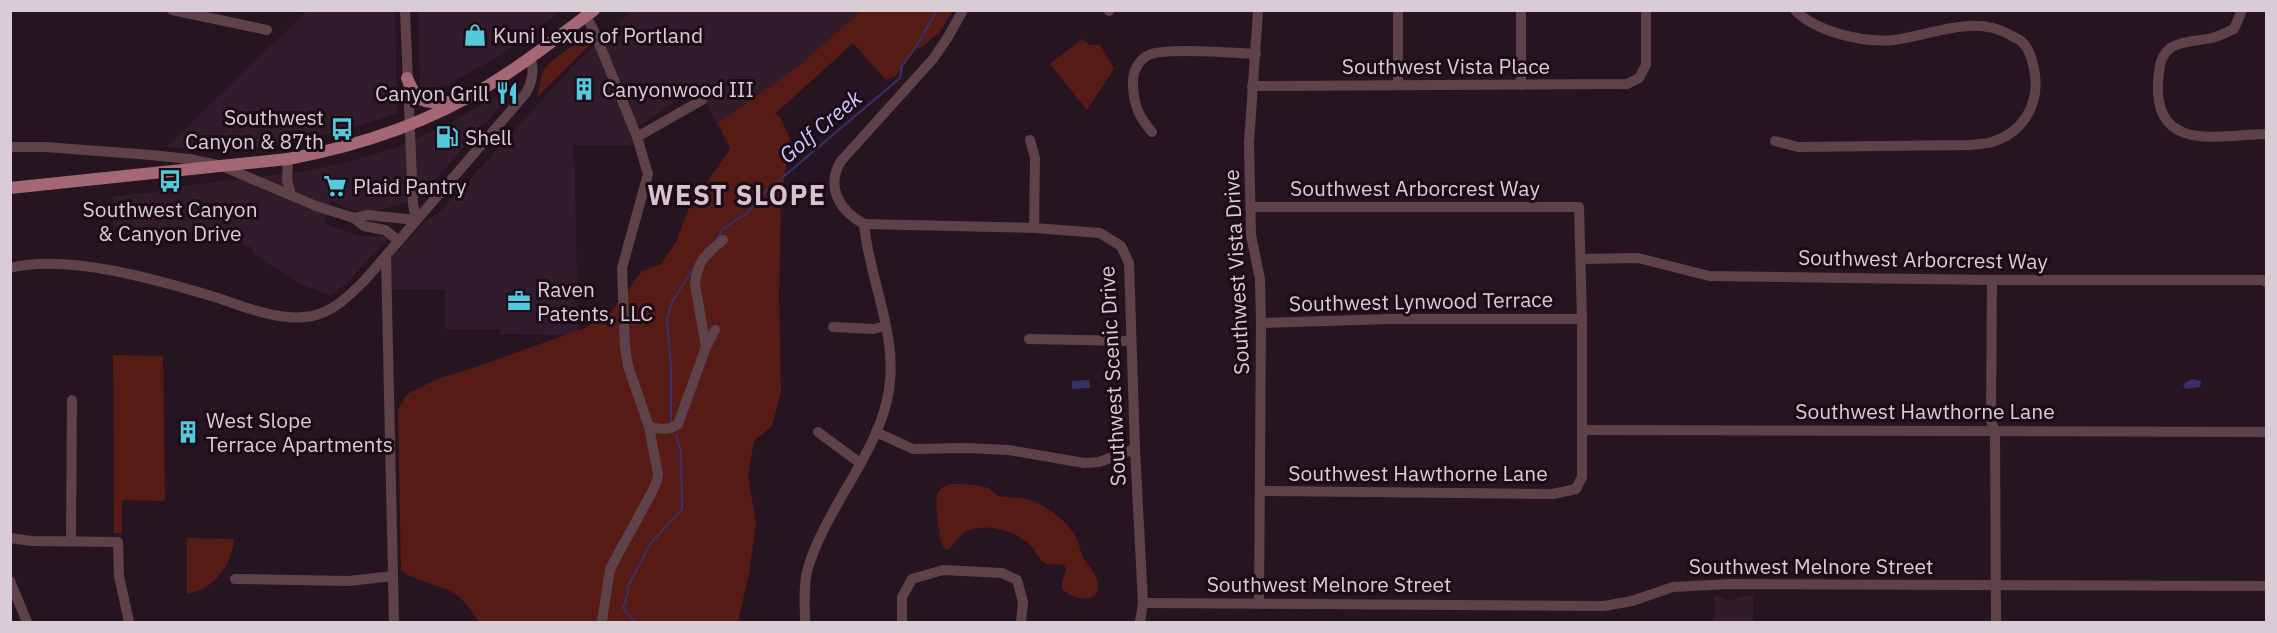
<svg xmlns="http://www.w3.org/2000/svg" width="2277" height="633" viewBox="0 0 2277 633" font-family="'IBM Plex Sans',sans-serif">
<rect width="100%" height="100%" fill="#261521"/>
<g fill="#321c2c">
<path d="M307 11H395L397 113 346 130 260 148 228 151 166 147Z"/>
<path d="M418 11V10L562 11 498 57 430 94 423 92 420 87Z"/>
<path d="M631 11H861L795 69 717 123 697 87 639 126 634 117 626 123 635 145H574L578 331 567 335 500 334V329H445V290L391 289V259L425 221 439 213 576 63Z"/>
<path d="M521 83 418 199 372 212 353 211 332 201 324 223 359 236 389 237 348 282 331 296 301 284 252 253 253 248 218 233V230L159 235 158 231 113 227V196L158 192V189L308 171 359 159 401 146 450 123Z"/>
<path d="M1714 595 1729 601 1743 596 1753 595V622H1714Z"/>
</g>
<g fill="#561b14">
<path d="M861 11H952L939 34C929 37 927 47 916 49L896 76 886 80 853 43 775 114 780 117 790 139 781 203 779 296 781 391 772 426 754 441 748 476 756 522 750 568 738 622H479C473 613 467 603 458 596 442 584 419 584 401 570L398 410 407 394 437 379 476 367 585 328 612 311 642 271 661 264 676 242 689 208 728 152 730 147 717 123 795 69Z"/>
<path d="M587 37 593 42 537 97 542 73 547 65 582 38Z"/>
<path d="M1082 39 1090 45H1100L1114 69 1087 110 1050 64Z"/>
<path d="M113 355 163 356 165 501 122 500V533H114Z"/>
<path d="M951 484C962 484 978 484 988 488 992 490 994 494 999 496 1008 498 1018 497 1027 499 1045 504 1069 522 1077 539 1080 545 1080 551 1083 557 1087 565 1098 575 1098 585 1098 607 1071 598 1062 589V583L1066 569 1064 565C1058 563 1051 566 1045 563 1039 561 1036 551 1031 546 1018 532 989 523 970 530 957 534 956 545 947 550L943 548C939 537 933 500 939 491 942 487 946 485 951 484Z"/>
<path d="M187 538 234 539C232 565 213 590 187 594Z"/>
</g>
<g fill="#383068">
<path d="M2192 379 2201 381 2200 387 2185 389 2183 384Z"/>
<path d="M1089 380 1090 388 1072 389V381Z"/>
</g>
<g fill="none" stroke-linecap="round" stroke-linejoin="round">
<g stroke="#383068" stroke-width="2">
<path d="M717 239 723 229 747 213 763 194 900 78 902 66 917 45 937 10"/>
<path d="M671 421V368L667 318 672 302 693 269"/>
<path d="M634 622 623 608 628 592 627 588 651 543 682 509 681 452 676 435"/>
</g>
<g stroke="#5f4249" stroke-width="10">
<path d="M172 10 267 30"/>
<path d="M405 10 413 204 416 220"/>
<path d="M963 10 948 37 933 59 841 161C825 187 840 211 864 224L1034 228 1100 233 1121 246 1129 263 1135 449 1143 603 1140 622"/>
<path d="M1258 10 1249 143 1251 235 1260 279 1261 323 1259 604"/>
<path d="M1398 10V85"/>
<path d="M1521 10V85"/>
<path d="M2242 10 2234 29C2227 32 2220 36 2212 38 2199 41 2185 40 2172 47 2159 55 2159 71 2158 84 2155 153 2220 135 2266 134"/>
<path d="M1109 11V10"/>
<path d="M586 16 594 31 637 137 648 174 622 268 625 347 628 366 649 427 658 474 657 480 653 490 610 569 602 621"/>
<path d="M1252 86 1627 84 1639 78 1646 65V10"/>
<path d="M1152 132C1139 117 1134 106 1133 86 1132 74 1137 60 1149 55 1165 47 1235 53 1256 54"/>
<path d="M637 137 702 100"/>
<path d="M1030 140 1035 158 1034 228"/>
<path d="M1775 141 1798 147 1969 145C1977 144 1985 144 1992 142 2022 133 2039 106 2035 75 2034 65 2030 49 2022 42 2019 39 2013 37 2010 35 1974 14 1932 35 1894 40 1864 43 1816 32 1795 10"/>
<path d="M10 147H45L151 155 189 159 222 166 316 206 354 218 364 226 385 230 399 241"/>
<path d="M288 159 287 180 291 195"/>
<path d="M1251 207H1579L1582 319V477L1576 489 1553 494 1261 491"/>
<path d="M354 218 367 215 416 220"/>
<path d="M386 257 394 622"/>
<path d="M1581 259 1638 258 1709 276 1992 280H2263L2266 282"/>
<path d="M10 268C68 253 162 281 218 298 247 308 281 322 312 316 334 311 349 296 365 280L526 93C532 83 535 69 530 58"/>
<path d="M1992 280 1991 421 1995 431 1996 622"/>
<path d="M1261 323 1391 319H1582"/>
<path d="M833 327 873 329 886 326"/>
<path d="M1029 339 1131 341"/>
<path d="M706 347 695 284C698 260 705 255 723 240"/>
<path d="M649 427C660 429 669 431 678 424L706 347 715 330"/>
<path d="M1583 430 2266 432"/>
<path d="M818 432 860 463"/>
<path d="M876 432 913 449 965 448 1009 450 1084 463 1099 462 1135 449"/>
<path d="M10 538 32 541 118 542 119 576 129 622"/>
<path d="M71 541 72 400"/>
<path d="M235 579 349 581 393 576"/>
<path d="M10 581 27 622"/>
<path d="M1143 603 1604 606 1632 601 1673 587 1729 584 2266 586"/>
<path d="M805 622C805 605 803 584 808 568 826 507 880 451 889 390 898 334 869 279 864 224"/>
<path d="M902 622V597L912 579 943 570 1002 573 1017 580 1023 602 1021 622"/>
</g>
<g stroke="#a46776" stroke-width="12">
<path d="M407 78C419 107 426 102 456 102"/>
<path d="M10 188 288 159C359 146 428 123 489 85 526 63 559 36 594 10"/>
</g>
</g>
<defs>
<g id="shop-bare" transform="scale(1.8)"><path d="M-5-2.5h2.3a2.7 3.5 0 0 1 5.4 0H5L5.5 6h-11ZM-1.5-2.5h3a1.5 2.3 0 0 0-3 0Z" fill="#54cadd" stroke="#1c0c17" stroke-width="2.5" paint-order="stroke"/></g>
<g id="building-bare" transform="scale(1.8)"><path d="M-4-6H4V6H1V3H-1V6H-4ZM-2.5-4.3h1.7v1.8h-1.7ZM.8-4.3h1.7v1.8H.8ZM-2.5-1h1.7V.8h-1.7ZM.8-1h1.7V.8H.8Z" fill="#54cadd" stroke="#1c0c17" stroke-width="2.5" paint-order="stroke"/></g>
<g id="restaurant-bare" transform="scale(1.8)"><path d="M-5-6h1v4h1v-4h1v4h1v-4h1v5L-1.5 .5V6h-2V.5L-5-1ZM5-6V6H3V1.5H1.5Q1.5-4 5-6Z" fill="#54cadd" stroke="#1c0c17" stroke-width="2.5" paint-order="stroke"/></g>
<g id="bus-bare" transform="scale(1.8)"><path d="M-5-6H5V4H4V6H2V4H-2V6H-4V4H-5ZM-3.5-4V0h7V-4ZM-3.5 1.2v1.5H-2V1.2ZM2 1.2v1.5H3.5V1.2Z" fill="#54cadd" stroke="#1c0c17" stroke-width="2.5" paint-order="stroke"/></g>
<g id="fuel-bare" transform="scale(1.8)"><path d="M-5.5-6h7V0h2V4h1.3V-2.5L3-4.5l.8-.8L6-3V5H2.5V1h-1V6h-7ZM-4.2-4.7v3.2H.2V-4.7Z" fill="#54cadd" stroke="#1c0c17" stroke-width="2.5" paint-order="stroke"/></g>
<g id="supermarket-bare" transform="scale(1.8)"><path d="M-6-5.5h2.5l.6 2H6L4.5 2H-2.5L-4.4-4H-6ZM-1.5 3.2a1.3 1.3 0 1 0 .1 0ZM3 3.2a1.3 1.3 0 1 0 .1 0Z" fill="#54cadd" stroke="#1c0c17" stroke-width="2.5" paint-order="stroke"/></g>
<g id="office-bare" transform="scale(1.8)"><path d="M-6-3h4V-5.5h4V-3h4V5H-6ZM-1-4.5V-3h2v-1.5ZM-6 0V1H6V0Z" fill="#54cadd" stroke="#1c0c17" stroke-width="2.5" paint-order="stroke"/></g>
</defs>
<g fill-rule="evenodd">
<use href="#shop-bare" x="475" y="35"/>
<use href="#building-bare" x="584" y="89"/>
<use href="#restaurant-bare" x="507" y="93"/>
<use href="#bus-bare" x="342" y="129"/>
<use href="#fuel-bare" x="447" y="137"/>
<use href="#bus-bare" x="170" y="181"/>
<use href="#supermarket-bare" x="335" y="186"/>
<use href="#office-bare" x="519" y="301"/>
<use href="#building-bare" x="188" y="432"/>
</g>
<g text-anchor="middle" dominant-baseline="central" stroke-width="6" stroke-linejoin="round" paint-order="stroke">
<g font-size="21" fill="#d9cdd5" stroke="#1c0c17" text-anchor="start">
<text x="493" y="35">Kuni Lexus of Portland</text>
<text x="602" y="89">Canyonwood III</text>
<text x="489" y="93" text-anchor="end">Canyon Grill</text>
<text x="324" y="117" text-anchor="end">Southwest<tspan x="324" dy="24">Canyon &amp; 87th</tspan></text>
<text x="465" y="137">Shell</text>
<text x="353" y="186">Plaid Pantry</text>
<text x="170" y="209" text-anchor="middle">Southwest Canyon<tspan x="170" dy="24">&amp; Canyon Drive</tspan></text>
<text x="537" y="289">Raven<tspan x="537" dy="24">Patents, LLC</tspan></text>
<text x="206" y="420">West Slope<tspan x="206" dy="24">Terrace Apartments</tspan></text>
</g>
<g font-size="21" fill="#d9cdd5" stroke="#1c0c17">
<text x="1446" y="66">Southwest Vista Place</text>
<text x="1415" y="188">Southwest Arborcrest Way</text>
<text transform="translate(1923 259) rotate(1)">Southwest Arborcrest Way</text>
<text transform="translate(1236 272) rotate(-93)">Southwest Vista Drive</text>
<text transform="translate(1421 301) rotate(-1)">Southwest Lynwood Terrace</text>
<text transform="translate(1112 376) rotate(-93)">Southwest Scenic Drive</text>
<text x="1925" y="411">Southwest Hawthorne Lane</text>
<text x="1418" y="473">Southwest Hawthorne Lane</text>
<text x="1811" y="566">Southwest Melnore Street</text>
<text x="1329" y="584">Southwest Melnore Street</text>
</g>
<g font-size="22" font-style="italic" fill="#cbc8fe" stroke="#1c0c17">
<text transform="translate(820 126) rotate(-40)">Golf Creek</text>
</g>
<g font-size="27" font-weight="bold" letter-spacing="1.5" fill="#d9c1d1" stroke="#1c0c17">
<text x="737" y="194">WEST SLOPE</text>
</g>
</g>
<rect width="2277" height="633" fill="none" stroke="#d9cdd5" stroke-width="24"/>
</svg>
